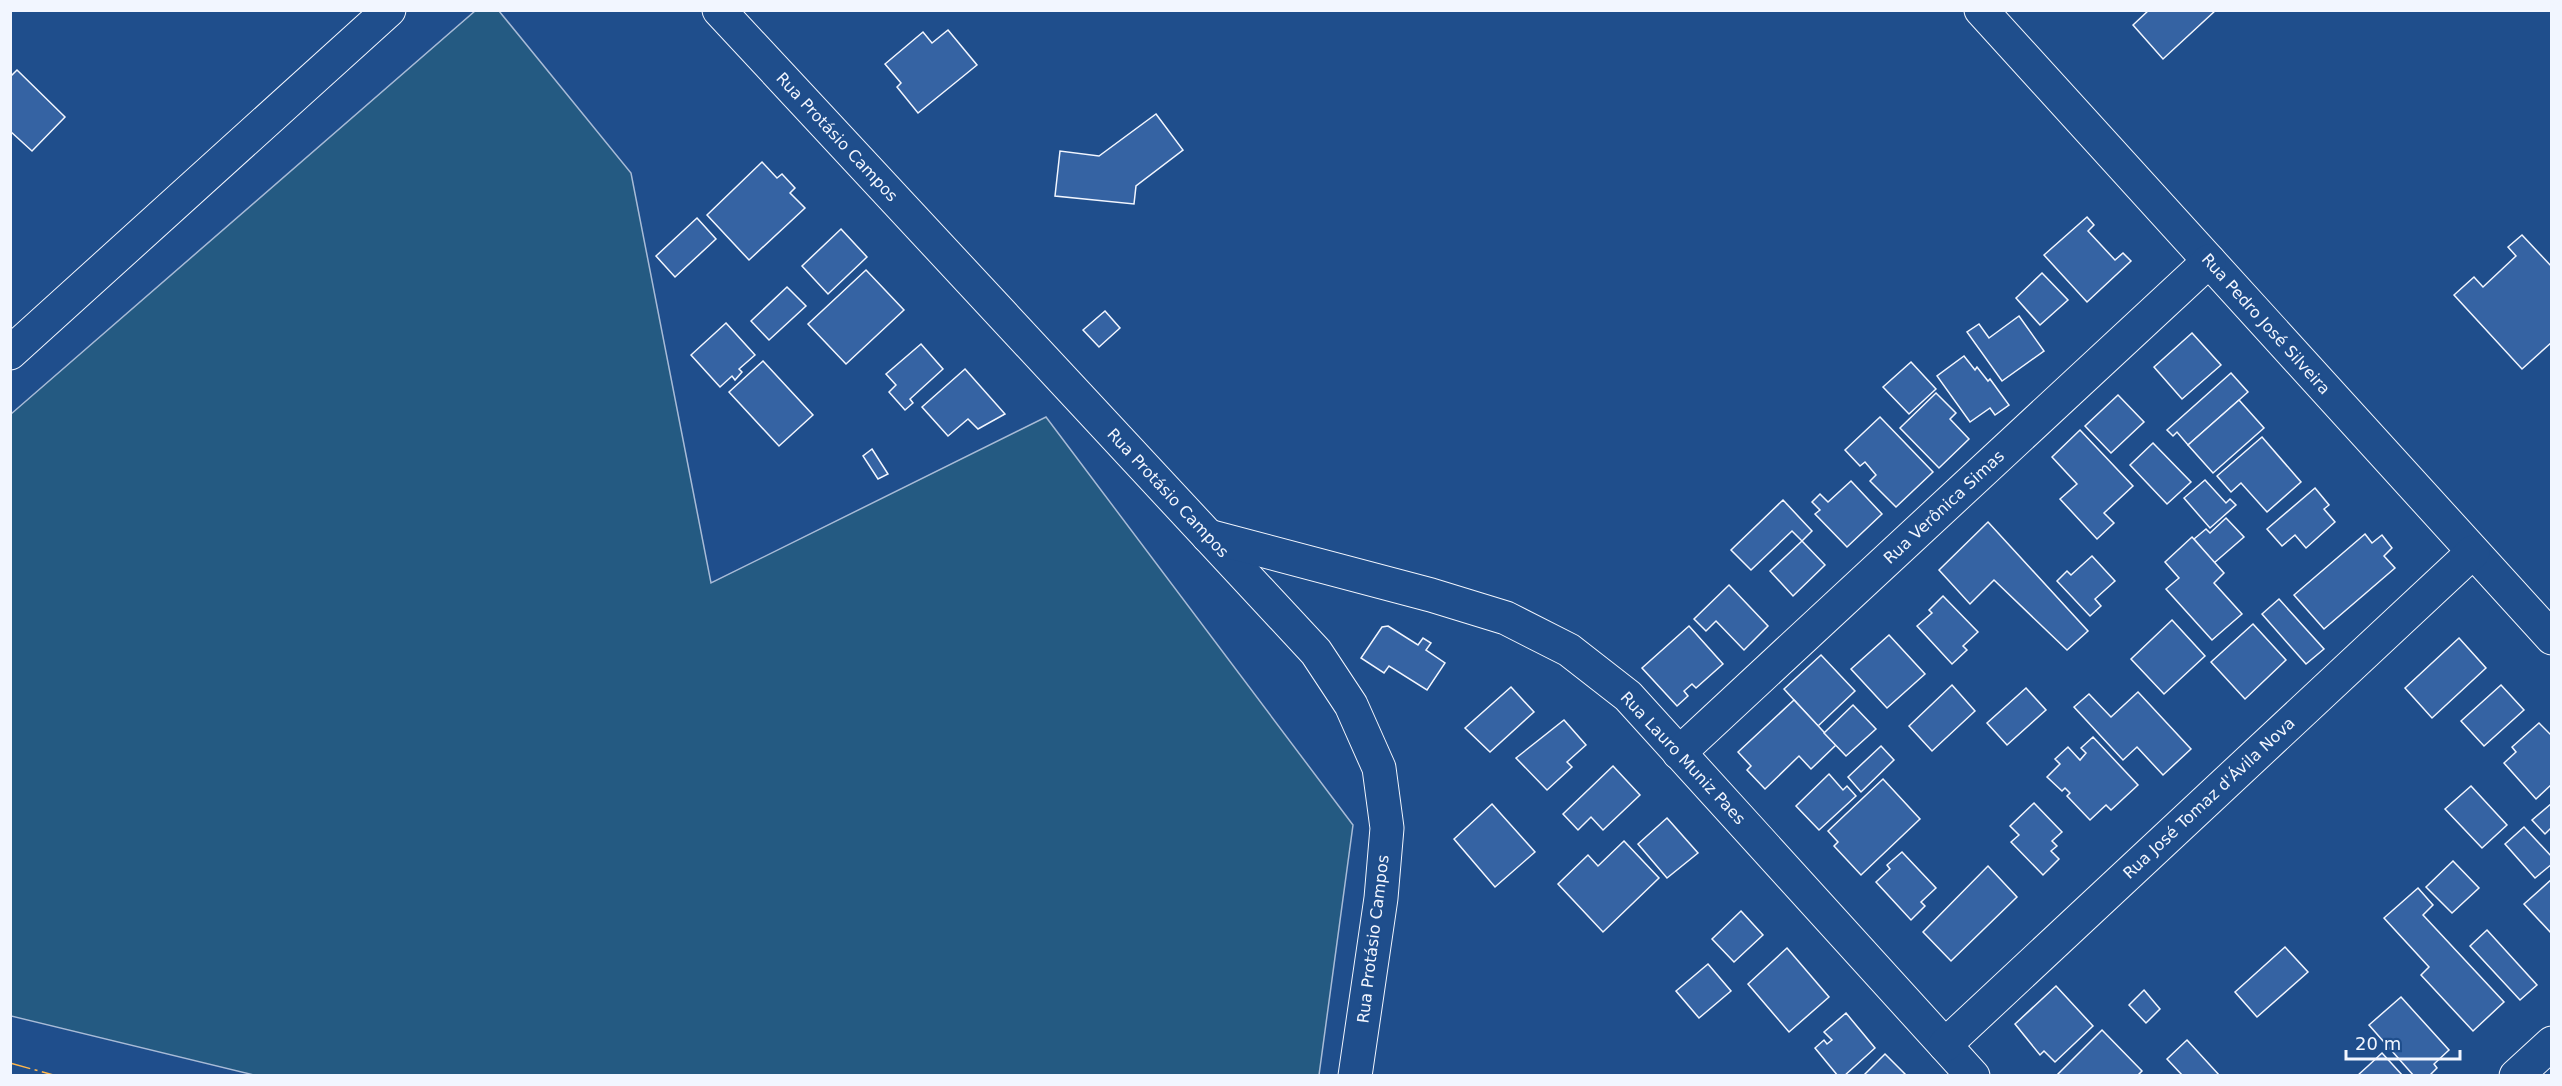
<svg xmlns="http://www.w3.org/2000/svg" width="2562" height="1086" viewBox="0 0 2562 1086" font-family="'DejaVu Sans',sans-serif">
<rect width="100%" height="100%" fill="#1f4e8c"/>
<path fill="#245a82" stroke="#a8bbd7" stroke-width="1.5" d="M475 11H499L631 173 711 583 1046 417 1353 825 1319 1075 258 1076 11 1016V414Z"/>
<g fill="#3563a3" stroke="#f2f6ff" stroke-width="1.5">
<path d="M2149 10H2216L2163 59 2133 25Z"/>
<path d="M948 30 977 65 918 113 897 87 901 83 885 64 923 32 932 43Z"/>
<path d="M17 70 65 117 32 151 10 131V77Z"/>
<path d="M1156 114 1183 150 1136 186 1134 204 1055 196 1060 151 1099 156Z"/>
<path d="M762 162 777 178 782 174 795 188 790 193 805 208 749 260 707 215Z"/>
<path d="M2087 217 2094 225 2088 231 2115 260 2123 253 2131 261 2087 302 2044 255Z"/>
<path d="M697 218 716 239 675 277 656 256Z"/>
<path d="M841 229 867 257 828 294 802 266Z"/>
<path d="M2522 235 2552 267V342L2522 369 2454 295 2474 277 2483 287 2516 256 2508 247Z"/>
<path d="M866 270 904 310 846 364 808 324Z"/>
<path d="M2042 273 2068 300 2040 325 2016 298Z"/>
<path d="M787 287 806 306 769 340 751 321Z"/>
<path d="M1105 311 1120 328 1099 347 1083 330Z"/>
<path d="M2019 316 2044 351 2002 381 1967 332 1979 324 1989 338Z"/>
<path d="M726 323 755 355 739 369 742 372 735 380 732 376 720 387 691 355Z"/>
<path d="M2192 333 2221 365 2182 399 2154 367Z"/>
<path d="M921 344 943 369 910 399 913 403 905 410 889 392 896 385 886 374Z"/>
<path d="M1964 356 1975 370 1977 367 1988 381 1990 379 2009 405 1995 415 1990 408 1970 422 1937 376Z"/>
<path d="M763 361 813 415 779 446 729 392Z"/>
<path d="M1911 362 1936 389 1909 414 1883 387Z"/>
<path d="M965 369 1005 414 978 429 968 419 948 436 922 407Z"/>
<path d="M2231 373 2248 392 2188 445 2177 432 2173 436 2167 430Z"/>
<path d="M1936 393 1956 413 1950 419 1969 439 1939 468 1900 428Z"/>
<path d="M2118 395 2144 422 2111 453 2085 426Z"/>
<path d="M2239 400 2264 428 2213 473 2188 445Z"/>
<path d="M1880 417 1933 472 1896 507 1870 481 1876 475 1865 462 1860 466 1845 450Z"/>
<path d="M2080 430 2133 486 2104 513 2114 523 2097 539 2060 499 2077 484 2052 457Z"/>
<path d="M2262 437 2301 482 2267 512 2241 483 2231 492 2217 476Z"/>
<path d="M2153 443 2191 482 2167 504 2130 465Z"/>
<path d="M872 449 888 474 878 479 863 456Z"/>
<path d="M2205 480 2226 503 2230 499 2236 505 2210 528 2184 498Z"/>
<path d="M1851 481 1882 514 1847 547 1815 514 1820 510 1812 502 1820 494 1828 502Z"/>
<path d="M2315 488 2329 505 2324 509 2335 522 2306 548 2295 535 2282 546 2267 529Z"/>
<path d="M1783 500 1812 531 1802 541 1792 531 1751 570 1731 550Z"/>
<path d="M2226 518 2244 537 2214 563 2194 539 2206 529 2210 533Z"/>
<path d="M1988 522 2088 631 2067 650 1994 580 1970 604 1939 570Z"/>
<path d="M2365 534 2372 543 2382 535 2392 548 2384 556 2395 568 2324 629 2294 595Z"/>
<path d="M2192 537 2224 573 2214 583 2242 614 2212 640 2166 589 2179 578 2165 562Z"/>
<path d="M1802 541 1825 565 1793 596 1770 571Z"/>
<path d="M2092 556 2115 581 2095 599 2101 606 2090 616 2057 581 2067 571 2071 575Z"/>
<path d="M1729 585 1768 626 1744 650 1716 621 1706 631 1694 619Z"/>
<path d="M1943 596 1978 632 1963 646 1967 650 1952 664 1917 626 1932 613 1929 610Z"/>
<path d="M2279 599 2324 649 2306 664 2262 614Z"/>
<path d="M2172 620 2205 656 2164 694 2131 659Z"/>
<path d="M2253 624 2286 660 2245 699 2211 662Z"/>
<path d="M1388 626 1418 645 1423 638 1431 643 1426 650 1445 663 1427 690 1389 666 1384 673 1361 658 1382 627Z"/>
<path d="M1689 626 1723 664 1696 688 1692 684 1684 691 1688 696 1677 706 1642 668Z"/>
<path d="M1889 635 1925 674 1887 708 1851 669Z"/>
<path d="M2459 638 2486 668 2432 718 2405 688Z"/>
<path d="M1821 655 1855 691 1818 726 1784 689Z"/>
<path d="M1952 685 1975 711 1932 751 1909 726Z"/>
<path d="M2501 685 2524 710 2484 746 2461 721Z"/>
<path d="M1511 687 1534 712 1490 752 1465 728Z"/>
<path d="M2026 688 2046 710 2007 745 1987 723Z"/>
<path d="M2138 692 2191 749 2163 775 2137 747 2123 760 2074 707 2089 694 2111 717Z"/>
<path d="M1794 700 1836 745 1811 769 1799 756 1765 789 1747 770 1751 766 1738 752Z"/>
<path d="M1853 705 1876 729 1846 756 1824 733Z"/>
<path d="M1564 720 1586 745 1567 762 1572 767 1547 790 1516 758Z"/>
<path d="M2539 723 2552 736V784L2536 799 2504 763 2516 752 2512 747Z"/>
<path d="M2093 737 2138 785 2111 810 2106 805 2090 820 2067 796 2070 793 2065 788 2062 791 2047 777 2060 764 2055 759 2068 747 2080 760 2086 753 2081 748Z"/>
<path d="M1881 746 1894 760 1861 792 1848 777Z"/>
<path d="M1613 766 1640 795 1603 830 1591 817 1578 830 1563 814Z"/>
<path d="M1829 774 1843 790 1847 786 1856 796 1819 830 1796 806Z"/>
<path d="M1883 779 1920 819 1861 875 1834 846 1838 842 1828 831Z"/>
<path d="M2471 786 2507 825 2482 848 2445 809Z"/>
<path d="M2034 803 2062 832 2052 841 2057 846 2051 851 2059 859 2043 875 2011 842 2019 835 2010 826Z"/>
<path d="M2552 803V827L2545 834 2532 820Z"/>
<path d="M1492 804 1535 852 1495 887 1454 839Z"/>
<path d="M1667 818 1698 853 1667 878 1638 844Z"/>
<path d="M2524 827 2552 857V864L2535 878 2505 844Z"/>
<path d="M1624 841 1659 878 1603 932 1558 884 1588 855 1598 866Z"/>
<path d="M1902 852 1936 888 1921 902 1925 906 1911 920 1876 882 1890 869 1887 865Z"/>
<path d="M2453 861 2479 888 2452 913 2426 887Z"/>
<path d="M1988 866 2017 897 1951 961 1923 932Z"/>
<path d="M2552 879V934L2524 904Z"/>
<path d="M2418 888 2433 905 2423 915 2504 1002 2473 1031 2421 975 2429 967 2384 918Z"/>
<path d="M1741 911 1763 935 1734 962 1712 939Z"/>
<path d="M2487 930 2537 985 2520 1000 2470 946Z"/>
<path d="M2285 947 2308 972 2257 1017 2235 992Z"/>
<path d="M1787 948 1829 997 1789 1032 1748 984Z"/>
<path d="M1708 964 1731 991 1699 1018 1676 991Z"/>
<path d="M2056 986 2093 1026 2055 1062 2044 1051 2040 1055 2015 1024Z"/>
<path d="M2144 990 2160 1009 2146 1023 2129 1005Z"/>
<path d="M2401 997 2449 1050 2434 1064 2437 1068 2429 1076H2414L2369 1025Z"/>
<path d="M1846 1013 1875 1048 1844 1076H1838L1815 1048 1824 1040 1827 1044 1832 1040 1824 1032Z"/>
<path d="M2102 1030 2142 1071 2137 1076H2056Z"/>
<path d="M2187 1040 2220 1076H2183L2167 1059Z"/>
<path d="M2382 1053 2403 1076H2357L2368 1066Z"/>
<path d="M1885 1054 1907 1076H1863Z"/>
</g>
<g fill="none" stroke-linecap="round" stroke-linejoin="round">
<g stroke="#f2f6ff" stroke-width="35">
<g id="street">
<path d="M719 10 1316 652 1351 705 1379 768 1387 828 1381 898 1355 1076"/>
<path d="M1981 10 2552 638"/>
<path d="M10 353 389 10"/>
<path d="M1208 536 1431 595 1506 618 1569 650 1628 696 1973 1076"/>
<path d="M1679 753 2209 261"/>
<path d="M1945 1045 2473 552"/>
<path d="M2516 1076 2552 1043"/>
</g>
</g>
<use href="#street" stroke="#1f4e8c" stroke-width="33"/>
<path stroke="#ffb74d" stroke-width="1.5" stroke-dasharray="21 4.5 3 4.5" stroke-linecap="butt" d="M10 1063 57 1076"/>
</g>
<g text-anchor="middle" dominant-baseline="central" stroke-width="4.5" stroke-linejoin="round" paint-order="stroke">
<g font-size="16" fill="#f2f6ff" stroke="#1f4e8c">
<text transform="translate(837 137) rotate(47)">Rua Protásio Campos</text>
<text transform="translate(2266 324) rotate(48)">Rua Pedro José Silveira</text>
<text transform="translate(1168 493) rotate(47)">Rua Protásio Campos</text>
<text transform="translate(1944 507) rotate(-43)">Rua Verônica Simas</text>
<text transform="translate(1683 758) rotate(47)">Rua Lauro Muniz Paes</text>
<text transform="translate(2209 798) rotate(-43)">Rua José Tomaz d'Ávila Nova</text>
<text transform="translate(1373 939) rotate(-83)">Rua Protásio Campos</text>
</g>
</g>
<rect width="2562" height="1086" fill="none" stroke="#f2f6ff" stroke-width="24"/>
<path d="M2346 1050v9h114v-9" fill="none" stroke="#f2f6ff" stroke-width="3"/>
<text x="2355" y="1050" font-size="18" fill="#f2f6ff" stroke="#1f4e8c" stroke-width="4.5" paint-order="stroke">20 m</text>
</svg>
